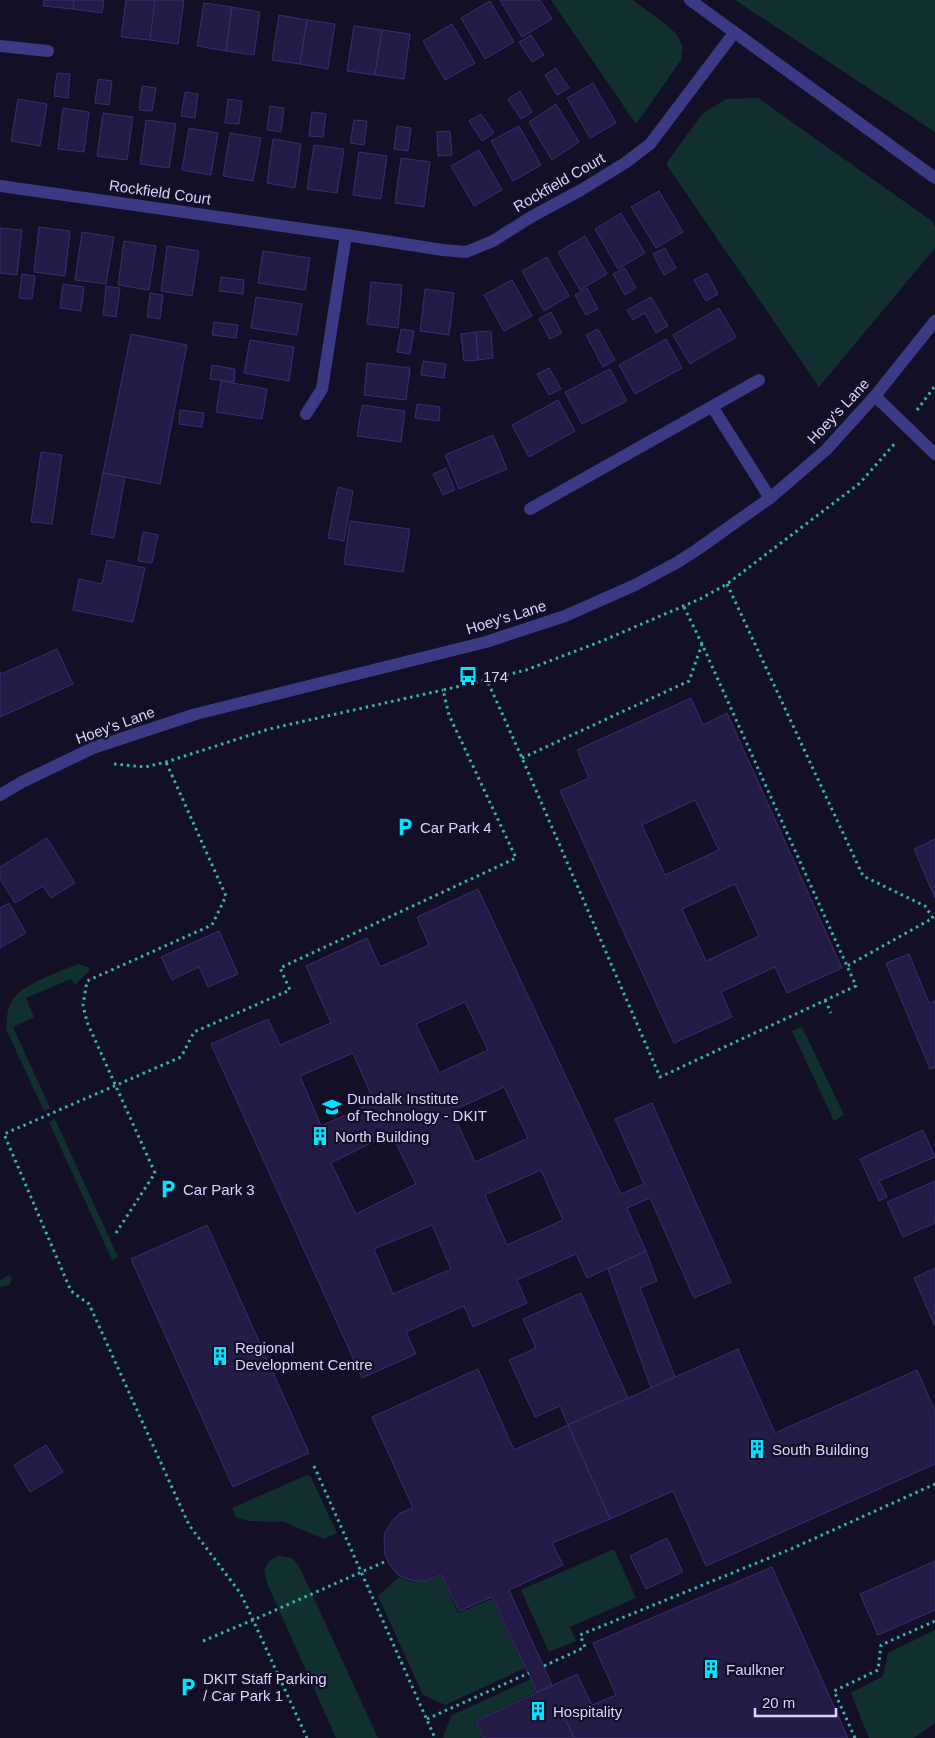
<svg xmlns="http://www.w3.org/2000/svg" width="935" height="1738" viewBox="0 0 935 1738" font-family="Arial,sans-serif">
<rect width="100%" height="100%" fill="#130f26"/>
<g fill="#12302f">
<path d="M551 0H633L668 26 677 35 683 47 681 60 636 124Z"/>
<path d="M735 0H935V132Z"/>
<path d="M758 98 933 222 935 227V248L819 387 666 164 702 114 726 99Z"/>
<path d="M78 964 88 967 90 970 75 985 71 979 26 998 34 1017 13 1027 50 1108 44 1111 6 1029C7 1019 7 1007 13 999 23 984 61 971 78 964Z"/>
<path d="M802 1027 844 1115 834 1121 792 1031Z"/>
<path d="M55 1119 118 1257 112 1260 49 1122Z"/>
<path d="M10 1275 12 1280 9 1285 0 1287V1280Z"/>
<path d="M307 1475 311 1477 337 1533 324 1539 284 1522 249 1521 236 1517 232 1508Z"/>
<path d="M614 1549 636 1598 570 1627 576 1641 549 1652 521 1590Z"/>
<path d="M279 1556 292 1558 299 1566 378 1738H336L267 1583 264 1570 269 1561Z"/>
<path d="M441 1576 458 1613 492 1599 525 1668 445 1705 423 1695 378 1596 399 1577C415 1585 425 1582 441 1576Z"/>
<path d="M935 1630V1723L914 1738H869L851 1693 883 1676 888 1653Z"/>
<path d="M531 1679 536 1692 475 1721 482 1738H444L443 1736 452 1715Z"/>
</g>
<g fill="#241b47" stroke="#3b2d73" fill-rule="evenodd">
<path d="M44 0H74L73 9 43 6Z"/>
<path d="M74 0H104L102 13 73 9Z"/>
<path d="M126 0H155L150 40 121 37Z"/>
<path d="M155 0H184L178 44 150 40Z"/>
<path d="M500 0H540L552 19 522 37Z"/>
<path d="M490 1 514 42 485 59 461 18Z"/>
<path d="M204 3 232 7 226 51 197 46Z"/>
<path d="M232 7 260 12 254 55 226 51Z"/>
<path d="M279 15 307 20 300 64 272 60Z"/>
<path d="M307 20 335 24 328 69 300 64Z"/>
<path d="M452 24 475 63 445 80 423 41Z"/>
<path d="M354 26 382 30 375 75 347 71Z"/>
<path d="M382 30 410 34 404 79 375 75Z"/>
<path d="M531 35 544 55 532 62 519 42Z"/>
<path d="M556 68 569 88 557 95 545 75Z"/>
<path d="M57 73 70 74 68 98 54 96Z"/>
<path d="M98 79 112 81 109 105 95 103Z"/>
<path d="M593 83 616 123 590 138 567 98Z"/>
<path d="M142 86 156 88 152 111 139 110Z"/>
<path d="M520 91 532 112 521 119 508 99Z"/>
<path d="M185 92 198 94 195 118 181 116Z"/>
<path d="M18 99 47 104 40 146 11 141Z"/>
<path d="M228 99 242 101 239 124 225 123Z"/>
<path d="M556 104 579 142 552 160 529 122Z"/>
<path d="M270 106 284 108 281 132 267 130Z"/>
<path d="M63 108 89 112 84 152 58 149Z"/>
<path d="M312 112 326 114 323 137 309 136Z"/>
<path d="M103 113 133 117 127 160 97 156Z"/>
<path d="M481 114 494 133 482 141 469 121Z"/>
<path d="M146 120 176 124 169 168 140 164Z"/>
<path d="M354 120 367 121 364 145 350 143Z"/>
<path d="M397 126 411 128 408 151 394 149Z"/>
<path d="M519 126 541 165 513 181 491 141Z"/>
<path d="M189 128 218 133 211 175 182 170Z"/>
<path d="M450 131 452 155 438 156 437 132Z"/>
<path d="M230 133 261 138 253 181 223 176Z"/>
<path d="M273 139 301 144 295 188 267 183Z"/>
<path d="M314 145 344 149 337 193 307 189Z"/>
<path d="M479 150 502 190 474 206 451 166Z"/>
<path d="M359 152 387 156 381 199 353 195Z"/>
<path d="M401 158 430 162 424 207 395 203Z"/>
<path d="M659 191 683 232 656 248 631 207Z"/>
<path d="M621 213 645 253 618 269 595 229Z"/>
<path d="M39 227 70 231 65 276 34 272Z"/>
<path d="M0 228 22 230 17 275 0 273Z"/>
<path d="M82 232 114 237 106 284 75 280Z"/>
<path d="M585 236 607 274 580 290 558 252Z"/>
<path d="M124 241 156 246 149 290 118 285Z"/>
<path d="M167 246 199 251 192 296 161 291Z"/>
<path d="M665 248 676 268 664 275 653 254Z"/>
<path d="M263 251 310 258 305 290 258 283Z"/>
<path d="M547 257 569 296 544 311 522 271Z"/>
<path d="M625 268 636 288 625 295 613 274Z"/>
<path d="M707 273 718 294 706 301 694 280Z"/>
<path d="M22 274 35 276 32 299 19 298Z"/>
<path d="M221 277 244 280 243 294 219 291Z"/>
<path d="M512 280 532 316 504 331 484 295Z"/>
<path d="M371 282 402 285 398 328 367 324Z"/>
<path d="M63 284 84 287 81 311 60 308Z"/>
<path d="M106 286 120 288 116 317 103 315Z"/>
<path d="M587 288 598 309 586 315 575 295Z"/>
<path d="M425 289 454 293 449 335 420 331Z"/>
<path d="M150 293 163 295 160 319 147 317Z"/>
<path d="M256 297 302 304 297 335 251 328Z"/>
<path d="M651 297 668 326 656 333 645 313 633 320 627 310Z"/>
<path d="M719 308 736 337 690 364 673 335Z"/>
<path d="M551 312 562 333 550 339 539 319Z"/>
<path d="M214 322 238 325 236 338 212 335Z"/>
<path d="M401 329 414 331 410 354 397 352Z"/>
<path d="M598 329 615 360 603 367 586 335Z"/>
<path d="M491 331 493 358 478 360 476 332Z"/>
<path d="M476 332 478 360 464 361 461 334Z"/>
<path d="M131 334 187 345 160 484 103 473Z"/>
<path d="M666 339 682 368 635 394 619 365Z"/>
<path d="M250 340 294 347 289 381 244 373Z"/>
<path d="M423 361 446 364 444 378 421 375Z"/>
<path d="M367 363 410 368 406 400 364 395Z"/>
<path d="M212 365 235 369 234 382 210 379Z"/>
<path d="M549 368 561 389 549 395 537 374Z"/>
<path d="M610 369 627 401 582 424 565 392Z"/>
<path d="M221 381 267 389 262 419 216 412Z"/>
<path d="M558 400 575 431 529 457 512 425Z"/>
<path d="M417 404 440 407 439 421 415 418Z"/>
<path d="M362 405 405 411 401 442 357 436Z"/>
<path d="M180 410 204 413 202 427 179 424Z"/>
<path d="M493 435 507 469 459 489 445 455Z"/>
<path d="M41 452 62 455 52 524 31 522Z"/>
<path d="M446 468 455 490 443 495 433 474Z"/>
<path d="M103 473 125 477 114 538 91 534Z"/>
<path d="M338 487 353 491 344 541 328 538Z"/>
<path d="M350 521 410 529 403 572 344 564Z"/>
<path d="M143 532 158 535 152 563 138 561Z"/>
<path d="M107 560 145 568 133 622 73 610 79 579 102 584Z"/>
<path d="M57 649 73 684 0 717V672L1 674Z"/>
<path d="M691 698 703 725 727 713 842 968 787 993 775 967 721 992 732 1017 674 1043 560 791 589 778 577 750ZM695 800 719 850 665 875 642 825ZM735 884 759 936 706 961 682 909Z"/>
<path d="M47 838 75 883 51 898 43 886 15 903 0 879V867Z"/>
<path d="M935 839V898L914 849Z"/>
<path d="M478 889 621 1194 644 1184 615 1119 652 1103 731 1282 694 1298 650 1198 627 1208 646 1251 587 1278 576 1254 517 1280 527 1303 473 1327 464 1306 406 1332 416 1354 362 1378 211 1044 268 1019 280 1045 331 1023 306 966 367 938 380 967 429 945 417 917ZM465 1002 488 1050 439 1073 416 1024ZM353 1053 374 1102 321 1126 300 1076ZM504 1087 528 1138 475 1162 452 1111ZM391 1133 416 1184 356 1214 331 1163ZM541 1170 563 1220 507 1245 485 1195ZM432 1225 451 1269 393 1294 374 1249Z"/>
<path d="M9 903 26 933 0 948V908Z"/>
<path d="M219 931 238 974 208 987 199 967 172 980 161 957Z"/>
<path d="M909 954 929 1003 935 1001V1067L930 1069 886 963Z"/>
<path d="M923 1130 935 1157 879 1181 887 1197 879 1201 860 1159Z"/>
<path d="M935 1181V1223L903 1237 887 1202Z"/>
<path d="M207 1225 309 1453 233 1487 131 1259Z"/>
<path d="M646 1251 657 1281 640 1288 675 1377 651 1388 608 1269Z"/>
<path d="M935 1268V1326L914 1278Z"/>
<path d="M581 1293 628 1398 568 1425 560 1406 535 1417 509 1360 536 1348 523 1319Z"/>
<path d="M738 1349 775 1433 917 1370 935 1411V1464L706 1566 673 1491 610 1519 568 1425Z"/>
<path d="M478 1369 514 1450 568 1425 610 1519 552 1543 563 1565 509 1590 552 1685 537 1692 492 1597 459 1611 441 1575 425 1581H416L407 1579 398 1575 389 1564 385 1555 384 1540 385 1532 388 1528 393 1520 400 1513 413 1508 372 1417Z"/>
<path d="M46 1445 63 1472 30 1492 14 1465Z"/>
<path d="M667 1538 683 1572 646 1589 630 1556Z"/>
<path d="M935 1561V1610L878 1635 860 1594Z"/>
<path d="M772 1567 848 1738H574L564 1717 616 1695 593 1643Z"/>
<path d="M577 1674 592 1705 564 1717 574 1738H483L476 1721Z"/>
</g>
<g fill="none" stroke-linecap="round" stroke-linejoin="round">
<g stroke="#2fb8b0" stroke-width="3" stroke-dasharray="2.5 4" stroke-linecap="butt">
<path d="M917 410 935 386"/>
<path d="M727 584 863 876 925 906 933 918 847 966"/>
<path d="M684 607 702 644"/>
<path d="M522 758 689 681 702 644 856 986 660 1077 522 758 487 680 526 670 602 641 700 599 727 584 860 483 896 442"/>
<path d="M114 764 145 767 166 762 269 729 443 690"/>
<path d="M825 1000 831 1013"/>
<path d="M116 1233 155 1173 87 1022 83 1005 87 981 212 925 226 896 166 762"/>
<path d="M314 1466 435 1738"/>
<path d="M384 1562 253 1620 241 1594 189 1525 89 1304 71 1291 4 1134 181 1057 194 1032 290 990 280 968 516 858 449 715 443 690 487 680"/>
<path d="M203 1641 253 1620 307 1738"/>
<path d="M544 1666 585 1647 580 1635 791 1549 935 1484"/>
<path d="M427 1719 529 1673"/>
<path d="M855 1738 834 1691 878 1670 881 1645 935 1621"/>
</g>
<g stroke="#3d3a85" stroke-width="12">
<path d="M690 0 935 178"/>
<path d="M0 46 48 51"/>
<path d="M0 186 346 235 443 250 466 252 493 241 531 217 581 190 625 163 650 144 734 33"/>
<path d="M875 396 935 454"/>
<path d="M713 408 770 498"/>
<path d="M306 414 322 389 346 235"/>
<path d="M530 509 759 380"/>
<path d="M0 795 22 782 93 748 196 714 486 642 565 616 635 585 678 562 698 549 770 498 826 450 875 396 935 321"/>
</g>
</g>
<defs>
<g id="bus-bare" transform="scale(1.5)"><path d="M-5-6H5V4H4V6H2V4H-2V6H-4V4H-5ZM-3.5-4V0h7V-4ZM-3.5 1.2v1.5H-2V1.2ZM2 1.2v1.5H3.5V1.2Z" fill="#00e5ff" stroke="#130f26" stroke-width="2.5" paint-order="stroke"/></g>
<g id="parking-bare" transform="scale(1.5)"><path d="M-3.5-5.5H1a3.5 3.5 0 0 1 0 7H-1V5.5H-3.5ZM-1-3.4V-.6H.8a1.4 1.4 0 0 0 0-2.8Z" fill="#00e5ff" stroke="#130f26" stroke-width="2.5" paint-order="stroke"/></g>
<g id="university-bare" transform="scale(1.5)"><path d="M0-5L7-2L0 1L-7-2ZM-4 1L0 2.5L4 1V4Q0 6-4 4Z" fill="#00e5ff" stroke="#130f26" stroke-width="2.5" paint-order="stroke"/></g>
<g id="building-bare" transform="scale(1.5)"><path d="M-4-6H4V6H1V3H-1V6H-4ZM-2.5-4.3h1.7v1.8h-1.7ZM.8-4.3h1.7v1.8H.8ZM-2.5-1h1.7V.8h-1.7ZM.8-1h1.7V.8H.8Z" fill="#00e5ff" stroke="#130f26" stroke-width="2.5" paint-order="stroke"/></g>
</defs>
<g fill-rule="evenodd">
<use href="#bus-bare" x="468" y="676"/>
<use href="#parking-bare" x="405" y="827"/>
<use href="#university-bare" x="332" y="1107"/>
<use href="#building-bare" x="320" y="1136"/>
<use href="#parking-bare" x="168" y="1189"/>
<use href="#building-bare" x="220" y="1356"/>
<use href="#building-bare" x="757" y="1449"/>
<use href="#building-bare" x="711" y="1669"/>
<use href="#parking-bare" x="188" y="1687"/>
<use href="#building-bare" x="538" y="1711"/>
</g>
<g text-anchor="middle" dominant-baseline="central" stroke-width="4.5" stroke-linejoin="round" paint-order="stroke">
<g font-size="15" fill="#d9d4ff" stroke="#130f26">
<text transform="translate(559 182) rotate(-30)">Rockfield Court</text>
<text transform="translate(160 192) rotate(8)">Rockfield Court</text>
<text transform="translate(838 411) rotate(-47)">Hoey's Lane</text>
<text transform="translate(506 617) rotate(-17)">Hoey's Lane</text>
<text transform="translate(115 725) rotate(-20)">Hoey's Lane</text>
</g>
<g font-size="15" fill="#d9d4ff" stroke="#130f26" text-anchor="start">
<text x="483" y="676">174</text>
<text x="420" y="827">Car Park 4</text>
<text x="347" y="1098">Dundalk Institute<tspan x="347" dy="17">of Technology - DKIT</tspan></text>
<text x="335" y="1136">North Building</text>
<text x="183" y="1189">Car Park 3</text>
<text x="235" y="1347">Regional<tspan x="235" dy="17">Development Centre</tspan></text>
<text x="772" y="1449">South Building</text>
<text x="726" y="1669">Faulkner</text>
<text x="203" y="1678">DKIT Staff Parking<tspan x="203" dy="17">/ Car Park 1</tspan></text>
<text x="553" y="1711">Hospitality</text>
</g>
</g>
<path d="M755 1708v8h81v-8" fill="none" stroke="#d9d4ff" stroke-width="2.5"/>
<text x="762" y="1708" font-size="15" fill="#d9d4ff" stroke="#130f26" stroke-width="4" paint-order="stroke">20 m</text>
</svg>
